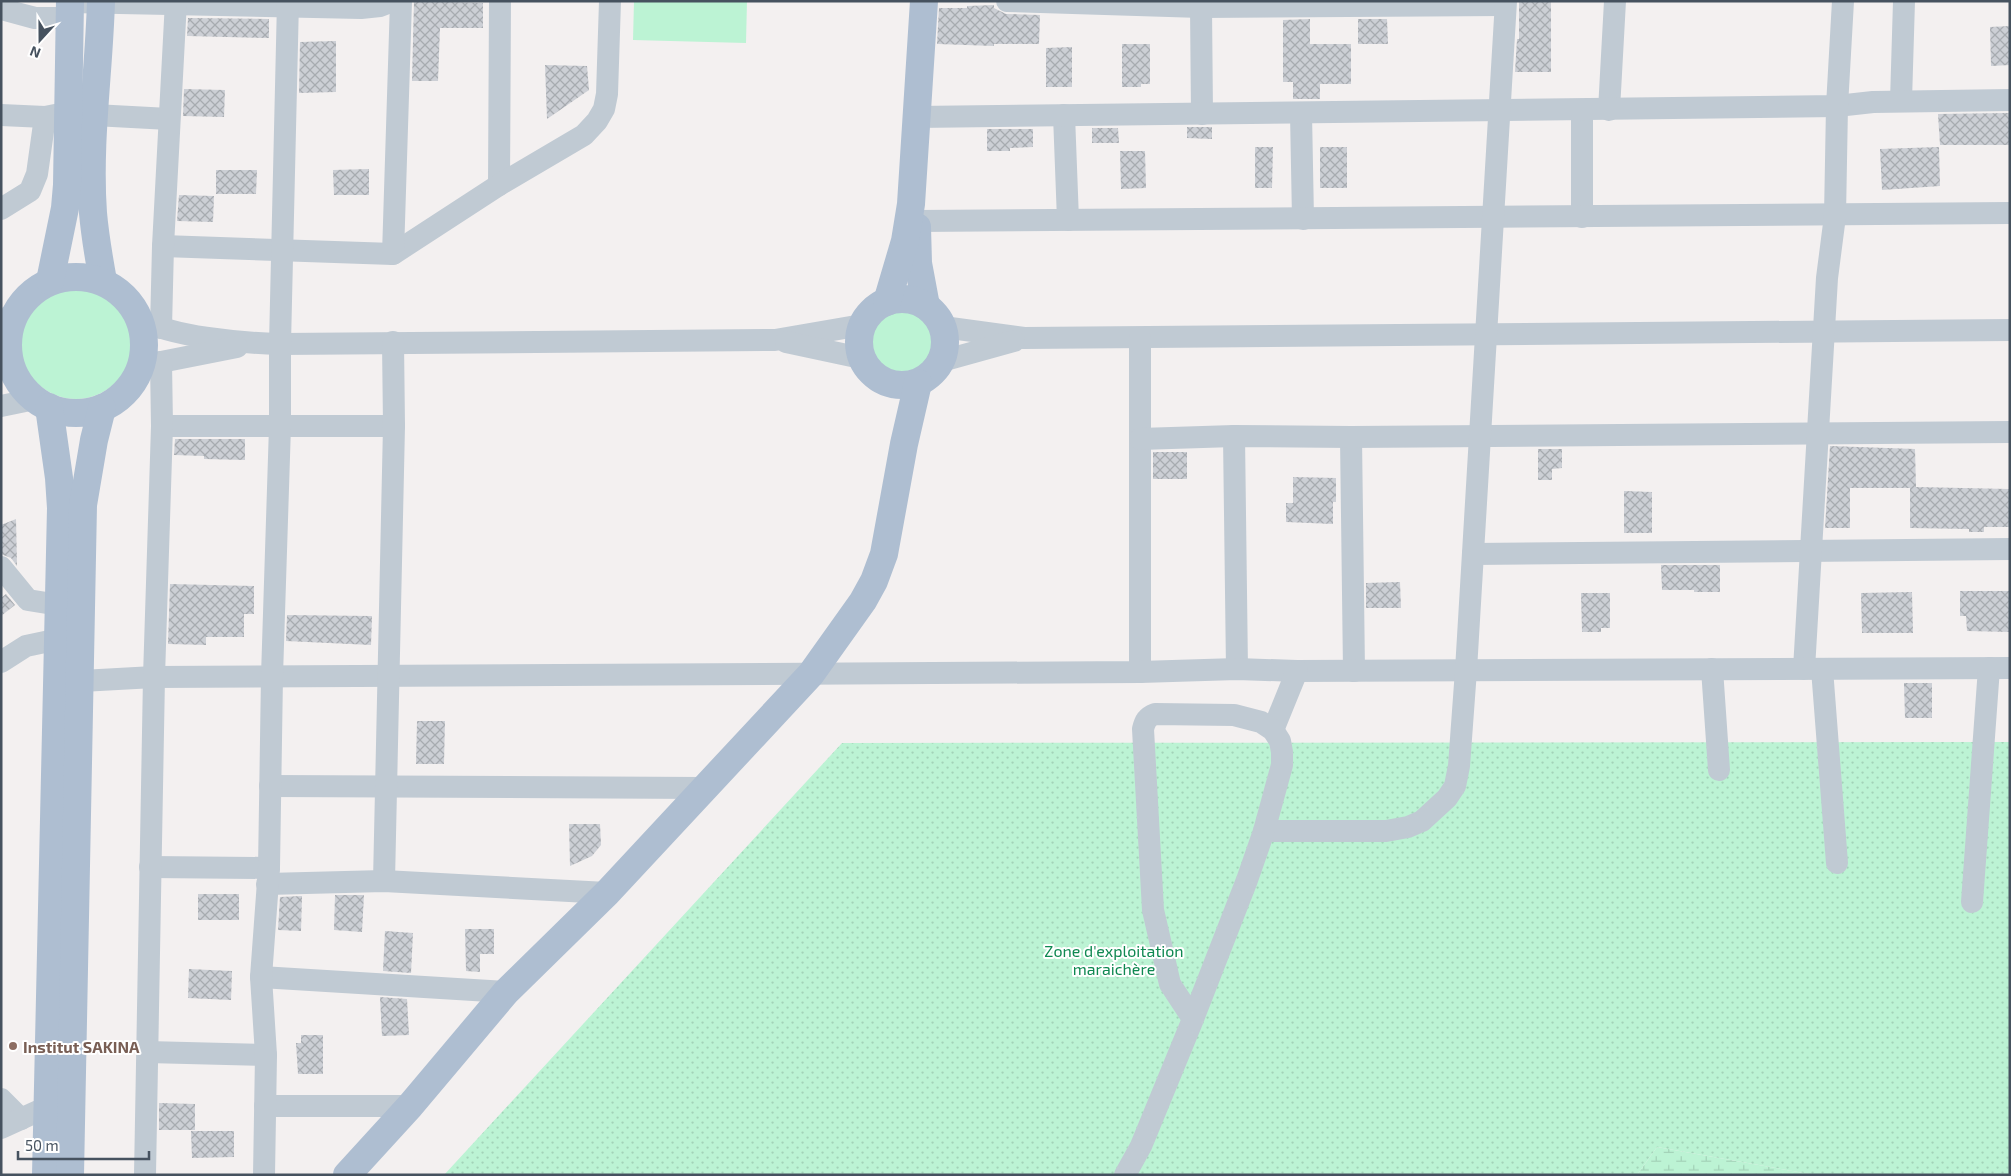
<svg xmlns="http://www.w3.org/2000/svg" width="2011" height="1176" viewBox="0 0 2011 1176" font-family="'Exo 2',sans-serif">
<defs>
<pattern id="wetland-marsh" width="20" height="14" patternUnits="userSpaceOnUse" patternTransform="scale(1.25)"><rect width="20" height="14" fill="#bcf3d4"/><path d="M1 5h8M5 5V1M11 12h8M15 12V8" fill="none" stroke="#a3d2b8"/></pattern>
<pattern id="garden-dots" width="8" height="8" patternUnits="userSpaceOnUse" patternTransform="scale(1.25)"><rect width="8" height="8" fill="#bcf3d4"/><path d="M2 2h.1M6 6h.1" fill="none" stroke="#a3d2b8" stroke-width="1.8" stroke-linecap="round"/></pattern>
<pattern id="building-cross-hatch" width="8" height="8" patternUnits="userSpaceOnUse" patternTransform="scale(1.25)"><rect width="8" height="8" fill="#cccfd5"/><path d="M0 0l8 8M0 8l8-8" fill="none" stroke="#a7abb0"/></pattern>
</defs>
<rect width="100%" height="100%" fill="#f3f0f0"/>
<g fill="#bcf3d4">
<path d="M634 1H747L746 43 633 40Z"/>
<circle cx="76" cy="343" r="56"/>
<circle cx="903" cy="342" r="34"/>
</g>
<path fill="url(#wetland-marsh)" d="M1657 1147 1815 1175H1637Z"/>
<path fill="url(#garden-dots)" d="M2010 742V1175H1815L1657 1147 1637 1175H444L842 743Z"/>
<g fill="url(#building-cross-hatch)">
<path d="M414 1 483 3V28H440L438 81H412Z"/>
<path d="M1519 1H1551V72H1515L1517 39H1519Z"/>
<path d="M994 5V8L1006 14 1040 15 1039 44H994V46L937 44 939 8H967V6Z"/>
<path d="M188 18 269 19V38L187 36Z"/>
<path d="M1310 19V44H1351V84H1320V99H1293V82H1283V20Z"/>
<path d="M1358 19H1387L1388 44H1358Z"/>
<path d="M2010 26V65L1991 66 1990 27Z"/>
<path d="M336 41V92L299 93 300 42Z"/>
<path d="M1122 44H1150V84H1141V87H1122Z"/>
<path d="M1072 47V87H1046V48Z"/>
<path d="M545 65 587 66 589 90 547 119Z"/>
<path d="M184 89 225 90 224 117 183 116Z"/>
<path d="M2010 113V145H1940L1938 114Z"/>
<path d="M1187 127H1212V139L1187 138Z"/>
<path d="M1092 128H1118L1119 143H1092Z"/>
<path d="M987 129H1033V147L1010 148V151H987Z"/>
<path d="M1255 147H1273L1272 188H1255Z"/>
<rect x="1320" y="147" width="27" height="41"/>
<path d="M1939 147 1940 186 1882 190 1880 149Z"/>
<path d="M1120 151H1145L1146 188 1121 189Z"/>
<path d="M369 169V195H334L333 170Z"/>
<path d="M216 170H257L256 194H216Z"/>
<path d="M179 195 214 196 213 222 177 221Z"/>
<path d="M175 439H245V460L204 459V456L174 455Z"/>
<path d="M1830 446 1915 449 1916 487 2009 489V527H1984V532H1969V529L1910 528V488H1850V528H1825Z"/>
<path d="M1538 449H1562V468L1552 469V480H1538Z"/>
<rect x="1153" y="452" width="34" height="27"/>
<path d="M1293 477 1336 478V502H1333V524L1286 522V503H1293Z"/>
<path d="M1624 491 1652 492V533H1624Z"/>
<path d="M16 519 17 566 11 558 1 554V525Z"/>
<path d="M1661 565H1720V592H1694V590H1662Z"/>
<path d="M1400 582 1401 608H1366V583Z"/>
<path d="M170 584 254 586V614H244V637H206V645L168 644Z"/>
<path d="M1960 591H2010V632L1967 631 1966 616H1960Z"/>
<path d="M1912 592 1913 633H1862L1861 593Z"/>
<path d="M1581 593H1610V628H1601V632H1582Z"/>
<path d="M6 594 15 605 1 616V598Z"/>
<path d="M287 615 372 616 371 645 286 641Z"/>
<path d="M1904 683H1932V718H1905Z"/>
<path d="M417 721H445L444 764H416Z"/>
<path d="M569 824H600L601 845 592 856 570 866Z"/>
<rect x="198" y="894" width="41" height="26"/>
<path d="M335 895H364L362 932 334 930Z"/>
<path d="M302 896 301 931 278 930 280 897Z"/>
<path d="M465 929H494V954H480V972L466 971Z"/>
<path d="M385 931 413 933 411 973 383 971Z"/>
<path d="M189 969 232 971 231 1000 188 998Z"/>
<path d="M380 997 407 999 409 1035 382 1036Z"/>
<path d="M301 1035H323V1074H298L296 1043H301Z"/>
<path d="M159 1103 195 1104V1130H159Z"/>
<path d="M191 1131H234V1157L192 1158Z"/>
</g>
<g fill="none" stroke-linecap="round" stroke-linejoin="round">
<g stroke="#c0cad3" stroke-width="22">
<path d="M1007 1 1201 7 1505 5"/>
<path d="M70 2 361 8 380 6 393 1"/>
<path d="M1201 7 1202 114"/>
<path d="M1 9 35 18H70"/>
<path d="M1901 101 1904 1"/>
<path d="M1582 110V217"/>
<path d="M1609 110 1615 1"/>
<path d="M1301 113 1303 219"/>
<path d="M1 115 45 117 60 114"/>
<path d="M94 115 169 119"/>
<path d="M1064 115 1068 220"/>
<path d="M916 117 1837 106 1873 102 2010 100"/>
<path d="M499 185 500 1"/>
<path d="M1 209 30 191 37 174 45 117"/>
<path d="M917 221 2010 213"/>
<path d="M163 246 393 254 499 185 584 135 597 121 604 109 607 94 610 1"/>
<path d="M393 254 401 1"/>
<path d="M140 319C172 337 242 343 280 344L775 340 862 325"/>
<path d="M1 320 14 315"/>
<path d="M943 327 1024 338 2010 330"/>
<path d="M161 328 163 246 176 1"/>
<path d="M1140 338V672"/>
<path d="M786 342 861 358"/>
<path d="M942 361 1014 341"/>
<path d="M140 371 161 362 237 347"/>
<path d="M1 406 35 399"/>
<path d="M162 426H394"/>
<path d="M1234 436 1237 669"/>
<path d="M1351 437 1354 671"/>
<path d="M1140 439 1234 436 1351 437 2010 432"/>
<path d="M1473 554 2010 549"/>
<path d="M1 567 28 600 59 605"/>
<path d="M1 662 26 646 59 639"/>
<path d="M1712 669 1719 770"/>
<path d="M1804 669 1827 278 1835 216 1837 106 1843 1"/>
<path d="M1822 669 1837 863"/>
<path d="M63 682 154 677 1140 672 1237 669 1297 671 2010 668"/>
<path d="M1273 730 1297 671"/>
<path d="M270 786 704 788"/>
<path d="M1264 831H1386L1408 827 1422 821 1447 798 1455 786 1459 766 1466 670 1506 1"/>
<path d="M150 867 269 868"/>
<path d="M384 881 394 426 393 342"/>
<path d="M267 884 384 881 607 893"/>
<path d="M1972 902 1989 668"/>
<path d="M261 977 506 992"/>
<path d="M147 1052 266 1055"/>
<path d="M1 1099 21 1119"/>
<path d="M265 1106H410"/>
<path d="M1 1128 47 1107"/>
<path d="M145 1175 154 677 162 426 161 362"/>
<path d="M264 1175 266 1055 261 977 269 868 272 676 280 426V344L288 1"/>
<path d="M1125 1175 1141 1146 1193 1019 1247 880 1264 831 1282 765V752L1280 741 1273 730 1261 722 1234 715 1155 714C1147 717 1145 721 1143 729L1153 910 1170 984 1193 1019"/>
</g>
<g stroke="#aebed1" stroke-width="28">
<path d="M101 1C99 72 88 142 93 213 95 236 99 259 103 281"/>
<path d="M917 227 918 263 926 306"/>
<circle cx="76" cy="345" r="68"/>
<path d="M50 281 65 208 67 185 70 1"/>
<circle cx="902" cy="342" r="43"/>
<path d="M887 302 905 241 911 204 924 1"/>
<path d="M46 1175 61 508 59 478 49 407"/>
<path d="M70 1175 83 505 94 440 102 408"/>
<path d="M347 1175 410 1106 506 992 607 893 811 674 863 601 874 581 884 554 904 444 918 383"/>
</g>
</g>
<circle fill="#8d6e63" stroke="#fff" stroke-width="2" cx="13" cy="1046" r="5"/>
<g text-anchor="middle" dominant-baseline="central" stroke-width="4" stroke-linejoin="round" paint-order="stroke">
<g font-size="16" fill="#0f8851" stroke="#fff">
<text x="1114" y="950">Zone d'exploitation<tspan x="1114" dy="18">maraichère</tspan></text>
</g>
<g font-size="16" font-weight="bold" fill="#785e54" stroke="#fff" text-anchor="start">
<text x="23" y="1046">Institut SAKINA</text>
</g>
</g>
<rect width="2011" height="1176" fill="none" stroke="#46525f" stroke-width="5"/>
<g transform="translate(40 40) rotate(201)" stroke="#ffffff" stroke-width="4" paint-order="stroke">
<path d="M0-4L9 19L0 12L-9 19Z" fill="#46525f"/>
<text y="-8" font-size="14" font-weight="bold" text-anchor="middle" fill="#46525f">N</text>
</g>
<path d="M18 1151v8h131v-8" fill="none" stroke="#46525f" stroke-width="2.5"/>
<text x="25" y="1151" font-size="15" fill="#46525f" stroke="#ffffff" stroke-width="4" paint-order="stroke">50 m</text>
</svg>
